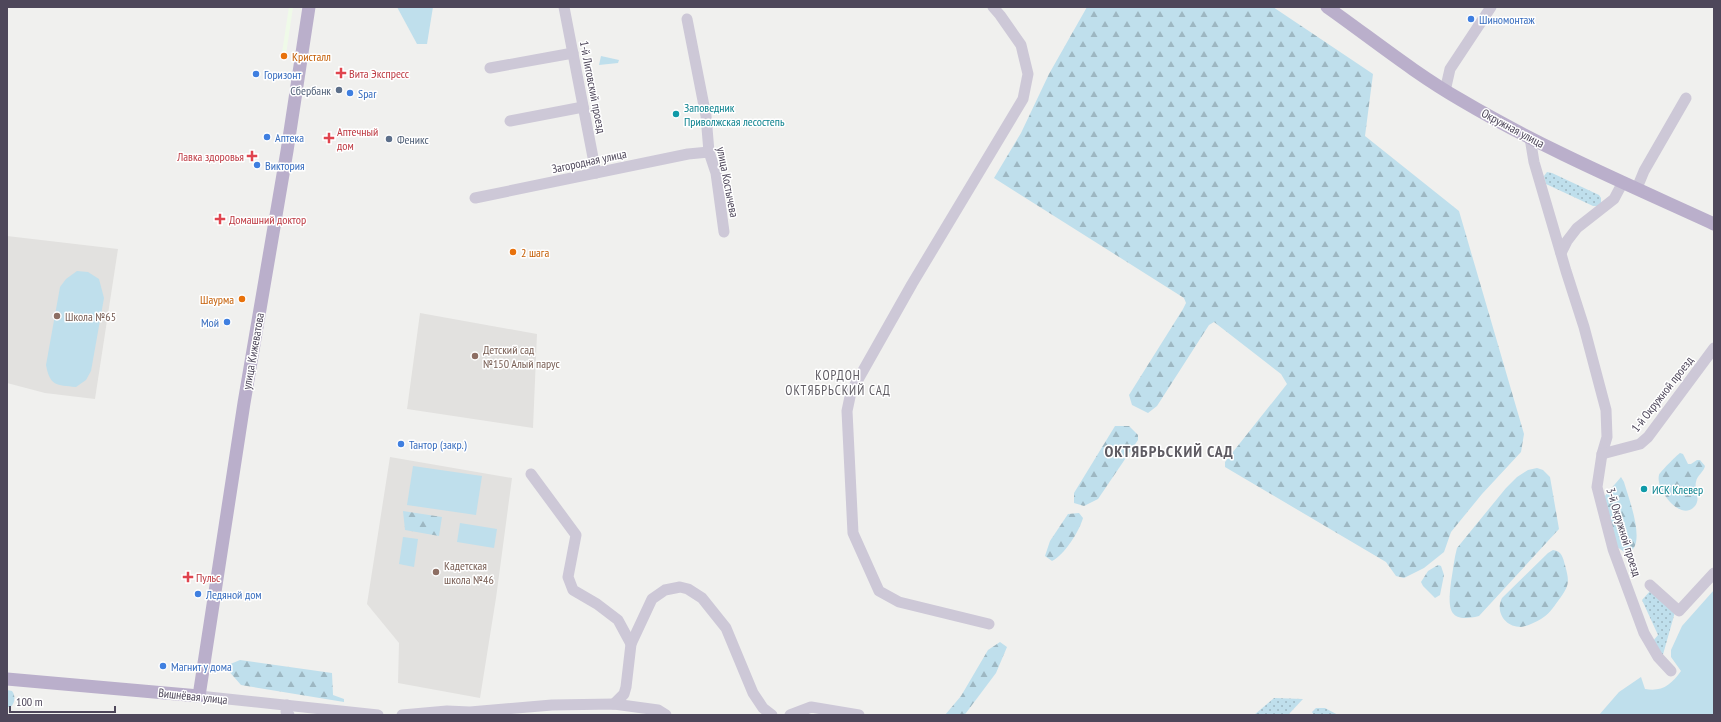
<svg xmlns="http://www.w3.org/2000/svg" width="1721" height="722" viewBox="0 0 1721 722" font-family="'PT Sans Narrow',sans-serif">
<defs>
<pattern id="grass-dots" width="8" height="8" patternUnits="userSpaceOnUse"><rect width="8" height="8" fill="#bfdfec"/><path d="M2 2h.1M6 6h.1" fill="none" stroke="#9db7c2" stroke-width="1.8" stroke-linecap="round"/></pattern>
<pattern id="forest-firs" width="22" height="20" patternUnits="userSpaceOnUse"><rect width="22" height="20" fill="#bfdfec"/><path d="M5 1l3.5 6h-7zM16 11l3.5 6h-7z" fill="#9db7c2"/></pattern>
</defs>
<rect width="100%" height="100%" fill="#f0f0ee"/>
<path fill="#effae8" d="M289 7H293L286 54 282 53Z"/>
<g fill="#e2e1df">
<path d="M7 236 118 249 95 399 45 393 7 383Z"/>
<path d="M420 313 537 334 533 428 407 409Z"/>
<path d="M390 457 512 478 496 598 480 698 398 683 399 643 367 604Z"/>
</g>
<g fill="url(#grass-dots)">
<path d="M1547 172 1552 173 1599 195 1601 198V203L1597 206H1593L1546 184 1544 176Z"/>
<path d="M1651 590 1675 612 1662 658 1653 641 1658 635 1642 600Z"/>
<path d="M1274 698 1303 699 1288 715H1254Z"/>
<path d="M1316 708H1325L1338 715H1314L1312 712Z"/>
</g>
<g fill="url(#forest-firs)">
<path d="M1087 7H1273L1373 74 1365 136 1459 211 1524 434 1521 452 1482 494 1451 532 1444 552 1424 568 1404 578 1396 576 1386 562 1225 467V462L1287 384 1281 374 1214 322 1209 325 1157 406 1148 413 1132 405 1129 395 1183 309 1186 303 1184 298 994 178 1021 133 1049 74Z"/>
<path d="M1115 426H1129L1138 435V440L1098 499 1084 506 1074 503V493Z"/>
<path d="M1680 453 1683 454 1688 464H1691L1697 460H1700L1705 466C1704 472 1697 475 1696 482 1694 490 1701 498 1695 506 1681 523 1655 489 1659 475 1659 473 1677 455 1680 453Z"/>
<path d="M1537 468 1543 470 1550 477 1559 529 1479 616C1447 624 1448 607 1451 582 1453 570 1454 559 1457 548L1506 488 1517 477 1528 470Z"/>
<path d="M1621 477 1624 482C1628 497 1649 549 1626 553L1617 547 1604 497Z"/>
<path d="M403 511 442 517 439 536 405 530Z"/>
<path d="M1079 513 1083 518C1079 532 1064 555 1052 561L1045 556 1050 541 1068 514Z"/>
<path d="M1553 550C1562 551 1563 558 1565 565 1570 583 1569 586 1558 601 1553 608 1548 615 1541 619 1536 622 1528 626 1521 627 1505 627 1495 612 1502 598L1548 553Z"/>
<path d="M1438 565 1441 566 1444 575 1440 595 1435 598 1423 586 1421 582 1428 571Z"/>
<path d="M1000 642 1007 647 996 673 966 713 964 715H945L961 696 988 650Z"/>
<path d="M240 660 332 673 333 695 344 699V702L241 685 227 669 228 665Z"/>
<path d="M7 690 12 691C16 696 15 704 10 707H7Z"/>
</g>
<g fill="#bfdfec">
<path d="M397 7H433L427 44H417Z"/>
<path d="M601 56 619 60 618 63 599 65Z"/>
<path d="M77 271 88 272 99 279 104 298 91 371 86 380 76 387C56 385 50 386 46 365L60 287 66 279Z"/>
<path d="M413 466 482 476 476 515 407 505Z"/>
<path d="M460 523 497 529 494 548 457 542Z"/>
<path d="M403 537 418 539 414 567 399 564Z"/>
<path d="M1714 590V715H1599L1619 692 1641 677 1645 689C1662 692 1671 685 1681 671L1671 657V650L1682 626Z"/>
</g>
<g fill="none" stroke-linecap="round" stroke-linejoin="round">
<g stroke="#cdc8d7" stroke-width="11">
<path d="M564 7 596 173"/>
<path d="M687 19 706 116 709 152 716 173 724 232"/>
<path d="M490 68 573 53"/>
<path d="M1445 91 1450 69 1491 7"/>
<path d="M510 121 583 107"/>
<path d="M1530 138 1534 162 1566 271 1584 327 1606 410 1607 437 1602 454 1597 487 1613 549 1644 633 1658 657 1671 671"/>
<path d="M1637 188 1644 171 1686 98"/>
<path d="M475 198 688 154 709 152"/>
<path d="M1561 253 1567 241 1577 228 1614 199 1623 182"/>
<path d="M1602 454 1640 444 1648 437 1714 348"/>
<path d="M531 474 576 535 568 577 573 590 597 604 618 620 631 644"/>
<path d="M1650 585 1679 611 1714 573"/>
<path d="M989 624 899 602 879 591 853 533 847 411 851 392 912 284 1023 99 1028 74 1021 45 1000 15 993 7"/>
<path d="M199 696 378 715"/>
<path d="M614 704 624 694 626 687 631 644 652 599 665 590 680 587 688 589 702 598 726 628 753 693 763 708 772 715"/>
<path d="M287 705 286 712 289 715"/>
<path d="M402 715 447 711 470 712 552 705 614 704 658 710 666 715"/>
<path d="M790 715 811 707 859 715"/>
</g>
<g stroke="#baafcb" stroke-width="13">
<path d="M1327 7C1371 38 1414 73 1461 100 1542 148 1629 185 1714 224"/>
<path d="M7 679 199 696 244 403 287 151 309 7"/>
</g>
</g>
<g fill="#3f7fe0" stroke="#fff" stroke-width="1.5">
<circle cx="1471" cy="19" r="4"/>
<circle cx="256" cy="74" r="4"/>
<circle cx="350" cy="93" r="4"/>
<circle cx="267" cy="137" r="4"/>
<circle cx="257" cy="165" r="4"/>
<circle cx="227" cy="322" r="4"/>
<circle cx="401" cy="444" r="4"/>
<circle cx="198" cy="594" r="4"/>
<circle cx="163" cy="666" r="4"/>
</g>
<g fill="#e8710a" stroke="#fff" stroke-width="1.5">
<circle cx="284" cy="56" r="4"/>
<circle cx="513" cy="252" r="4"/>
<circle cx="242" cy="299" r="4"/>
</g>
<g fill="#e0444e" stroke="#fff" stroke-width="1.5">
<path d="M339 67h4v4h4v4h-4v4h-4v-4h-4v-4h4z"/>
<path d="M327 132h4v4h4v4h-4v4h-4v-4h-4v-4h4z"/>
<path d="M250 150h4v4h4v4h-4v4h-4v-4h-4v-4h4z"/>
<path d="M218 213h4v4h4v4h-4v4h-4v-4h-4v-4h4z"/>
<path d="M186 571h4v4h4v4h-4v4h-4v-4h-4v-4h4z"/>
</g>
<g fill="#5c6f8a" stroke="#fff" stroke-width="1.5">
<circle cx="339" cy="90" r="4"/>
<circle cx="389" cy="139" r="4"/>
</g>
<g fill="#0f9aa8" stroke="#fff" stroke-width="1.5">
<circle cx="676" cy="114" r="4"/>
<circle cx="1644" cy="489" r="4"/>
</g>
<g fill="#8d6e63" stroke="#fff" stroke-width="1.5">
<circle cx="57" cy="316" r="4"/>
<circle cx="475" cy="356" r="4"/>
<circle cx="436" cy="572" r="4"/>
</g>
<g text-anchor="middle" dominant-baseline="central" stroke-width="3" stroke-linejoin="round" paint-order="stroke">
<g font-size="12" fill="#366cbe" stroke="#fff" text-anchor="start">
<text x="1479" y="19">Шиномонтаж</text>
<text x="264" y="74">Горизонт</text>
<text x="358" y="93">Spar</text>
<text x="275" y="137">Аптека</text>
<text x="265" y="165">Виктория</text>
<text x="219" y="322" text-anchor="end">Мой</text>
<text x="409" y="444">Тантор (закр.)</text>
<text x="206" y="594">Ледяной дом</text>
<text x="171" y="666">Магнит у дома</text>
</g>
<g font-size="12" fill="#c56008" stroke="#fff" text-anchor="start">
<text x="292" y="56">Кристалл</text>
<text x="521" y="252">2 шага</text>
<text x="234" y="299" text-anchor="end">Шаурма</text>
</g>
<g font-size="12" fill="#be3a42" stroke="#fff" text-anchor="start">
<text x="349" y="73">Вита Экспресс</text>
<text x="337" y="131">Аптечный<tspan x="337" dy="14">дом</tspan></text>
<text x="244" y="156" text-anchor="end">Лавка здоровья</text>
<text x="229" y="219">Домашний доктор</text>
<text x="196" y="577">Пульс</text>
</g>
<g font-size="12" fill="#4e475a" stroke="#fff">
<text transform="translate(593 87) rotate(79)">1-й Литовский проезд</text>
<text transform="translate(1513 128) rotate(28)">Окружная улица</text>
<text transform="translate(589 161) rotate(-12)">Загородная улица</text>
<text transform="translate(728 182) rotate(79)">улица Костычева</text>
<text transform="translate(253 351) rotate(-80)">улица Кижеватова</text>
<text transform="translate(1662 394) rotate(-52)">1-й Окружной проезд</text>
<text transform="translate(1624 532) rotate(73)">3-й Окружной проезд</text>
<text transform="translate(193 696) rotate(6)">Вишнёвая улица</text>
</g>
<g font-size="12" fill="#4e5e75" stroke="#fff" text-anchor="end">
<text x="331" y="90">Сбербанк</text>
<text x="397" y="139" text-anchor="start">Феникс</text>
</g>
<g font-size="12" fill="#0d838f" stroke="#fff" text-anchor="start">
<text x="684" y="107">Заповедник<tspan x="684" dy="14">Приволжская лесостепь</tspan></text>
<text x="1652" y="489">ИСК Клевер</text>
</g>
<g font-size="12" fill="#785e54" stroke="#fff" text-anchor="start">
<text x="65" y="316">Школа №65</text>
<text x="483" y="349">Детский сад<tspan x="483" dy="14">№150 Алый парус</tspan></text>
<text x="444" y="565">Кадетская<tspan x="444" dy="14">школа №46</tspan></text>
</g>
<g font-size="13" letter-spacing="1" fill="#5e5b62" stroke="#fff">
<text x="838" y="375">КОРДОН<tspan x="838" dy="15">ОКТЯБРЬСКИЙ САД</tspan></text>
</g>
<g font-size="16" font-weight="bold" letter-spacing="1" fill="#5e5b62" stroke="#fff">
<text x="1169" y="451">ОКТЯБРЬСКИЙ САД</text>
</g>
</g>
<rect width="1721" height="722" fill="none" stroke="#4e475a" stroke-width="16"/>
<path d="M10 706v6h105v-6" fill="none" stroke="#4e475a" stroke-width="2"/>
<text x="16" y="706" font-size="12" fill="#4e475a" stroke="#ffffff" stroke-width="3" paint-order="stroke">100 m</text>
</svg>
